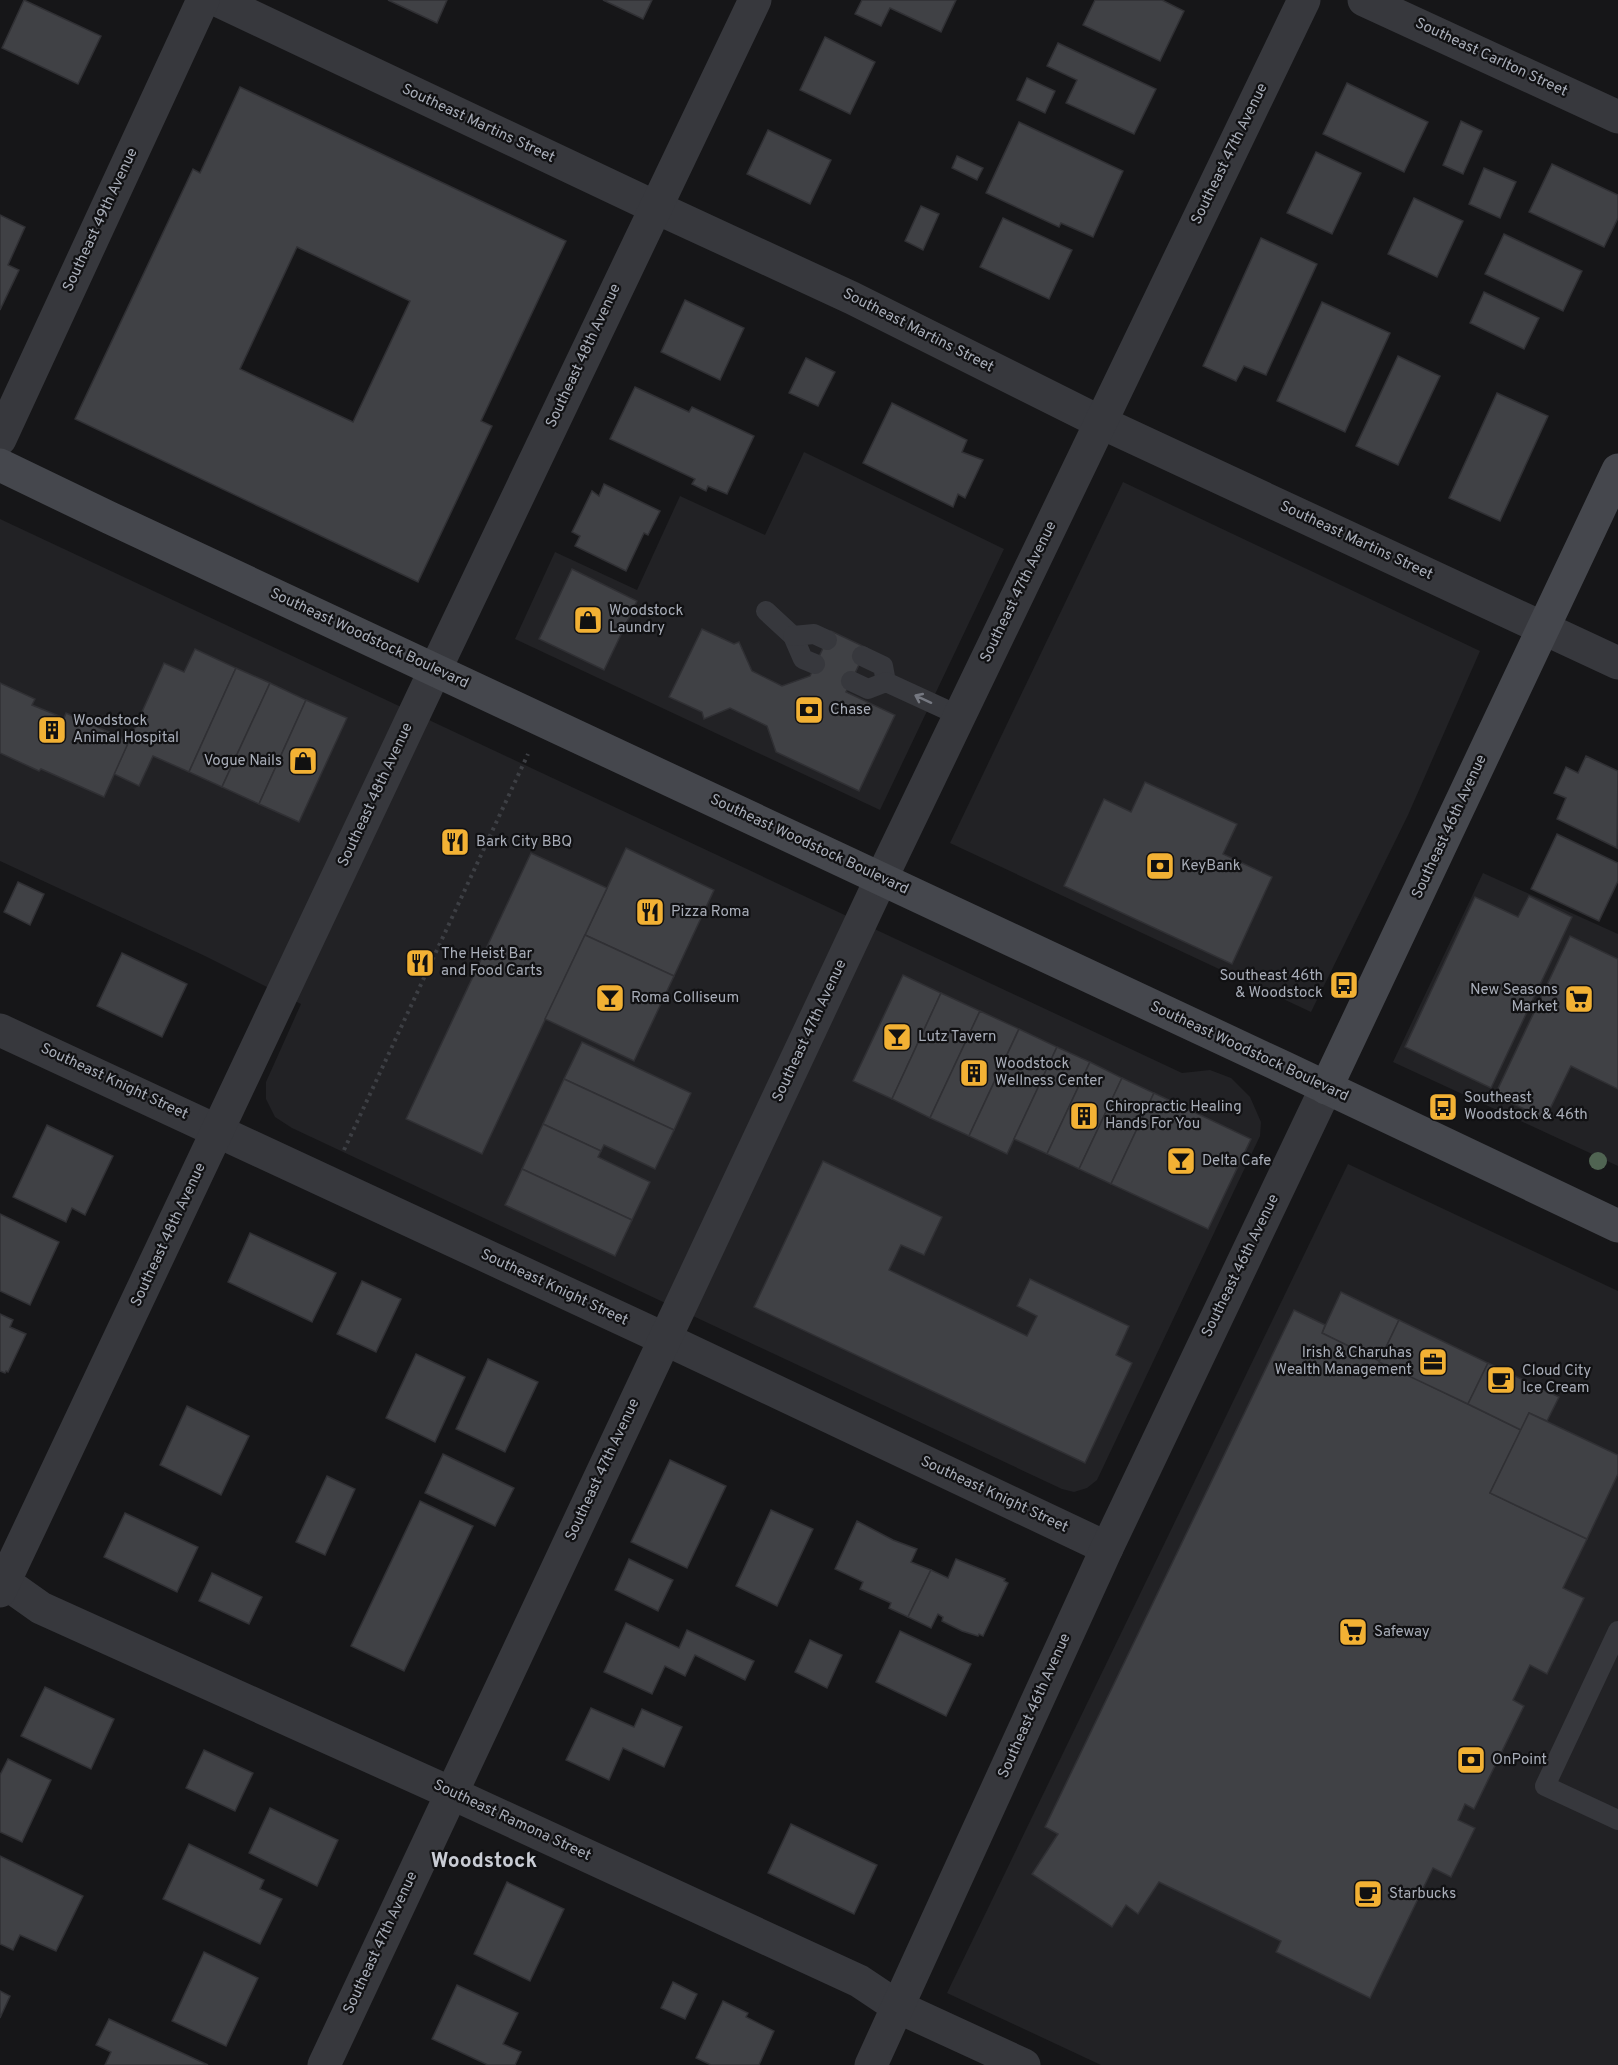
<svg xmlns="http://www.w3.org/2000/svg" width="1618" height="2065" viewBox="0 0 1618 2065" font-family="Overpass,sans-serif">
<rect width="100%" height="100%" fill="#161618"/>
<g fill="#222225">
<path d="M804 452 1004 549 880 810 515 639 555 552 637 590 680 496 765 535Z"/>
<path d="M1123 482 1480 651 1408 815 1311 1012 950 843Z"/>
<path d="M0 519 1182 1073 1210 1070 1231 1078 1250 1097 1261 1122 1260 1136 1097 1480 1087 1488 1074 1492 1062 1489 292 1128 275 1117 266 1099V1082L301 1004 205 956 0 861Z"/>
<path d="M1483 873 1618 934V1166L1393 1062Z"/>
<path d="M1348 1164 1618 1291V2065H1101L947 1993Z"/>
</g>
<g fill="#404145" stroke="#303034" stroke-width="1.5" fill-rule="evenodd">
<path d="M24 0 101 36 78 84 2 48Z"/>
<path d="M388 0H447L437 23Z"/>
<path d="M603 0H652L643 19Z"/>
<path d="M862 0H956L941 32 890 8 881 26 855 14Z"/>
<path d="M1095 0H1162L1184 11 1160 61 1083 25Z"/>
<path d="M825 37 875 62 850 114 800 90Z"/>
<path d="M1058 43 1156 89 1134 134 1066 103 1077 80 1047 66Z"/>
<path d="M1027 78 1055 91 1045 113 1017 100Z"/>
<path d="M1347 83 1428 122 1404 172 1323 134Z"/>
<path d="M240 87 566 241 481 421 492 426 418 582 75 419 193 169 200 173ZM297 247 410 301 353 422 240 369Z"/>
<path d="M1461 121 1482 131 1463 174 1443 165Z"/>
<path d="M1019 122 1123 171 1093 237 1061 223 1059 227 986 193Z"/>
<path d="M768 130 831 160 810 204 747 174Z"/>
<path d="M1316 152 1361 173 1332 234 1287 213Z"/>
<path d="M957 156 983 168 977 180 952 168Z"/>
<path d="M1552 164 1618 195V218L1604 247 1529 212Z"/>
<path d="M1484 168 1516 182 1500 218 1469 204Z"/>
<path d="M1414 198 1463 221 1437 277 1388 254Z"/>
<path d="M921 206 939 214 923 250 905 241Z"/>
<path d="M0 215 25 227 8 265 19 270 0 310Z"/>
<path d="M1003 218 1072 250 1049 299 980 267Z"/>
<path d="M1504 234 1582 271 1563 311 1485 274Z"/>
<path d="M1261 238 1317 264 1266 375 1244 366 1236 381 1203 366Z"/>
<path d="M1484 292 1539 318 1524 349 1470 323Z"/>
<path d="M685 300 744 328 720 380 661 352Z"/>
<path d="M1322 302 1390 333 1345 432 1277 401Z"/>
<path d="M1398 356 1440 376 1398 465 1356 446Z"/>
<path d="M806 358 835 372 818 406 789 393Z"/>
<path d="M635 387 689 412 692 407 754 436 727 494 708 486 706 491 692 484 695 479 610 439Z"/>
<path d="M1497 393 1548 416 1500 521 1449 498Z"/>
<path d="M892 403 967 440 962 452 983 460 965 498 958 494 953 507 863 463Z"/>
<path d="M604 484 660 511 648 535 644 533 626 571 575 546 580 536 572 532 592 491 599 496Z"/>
<path d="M572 569 637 601 604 670 539 639Z"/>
<path d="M702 629 734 644 739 642 752 671 782 686 810 676 831 631 867 648 846 692 895 715 859 791 776 752 767 726 730 708 704 719 702 712 669 697Z"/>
<path d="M195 649 236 668 189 772 153 756 139 786 114 774 164 663 184 672Z"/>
<path d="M236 668 270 683 222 787 189 772Z"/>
<path d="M0 683 35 699 32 705 64 718 66 713 129 741 104 797 41 769 39 771 0 753Z"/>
<path d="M270 683 306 700 259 804 222 787Z"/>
<path d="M306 700 347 718 299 822 259 804Z"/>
<path d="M1586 756 1618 771 1617 848 1557 819 1566 798 1554 793 1566 767 1578 773Z"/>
<path d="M1145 782 1237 824 1223 854 1272 877 1232 964 1064 886 1104 799 1131 812Z"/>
<path d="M1557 834 1618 863V881L1599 921 1531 889Z"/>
<path d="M626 848 714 890 674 976 585 935Z"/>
<path d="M531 853 607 888 482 1154 406 1119Z"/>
<path d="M18 882 44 894 30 925 4 912Z"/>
<path d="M1529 896 1572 917 1491 1088 1405 1047 1475 897 1518 917Z"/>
<path d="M585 935 674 976 634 1061 545 1019Z"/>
<path d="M1570 936 1618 959V1089L1571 1066 1545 1119 1495 1095Z"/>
<path d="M122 953 187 984 162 1037 97 1006Z"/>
<path d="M903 975 941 993 892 1099 853 1081Z"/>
<path d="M941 993 980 1011 930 1118 892 1099Z"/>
<path d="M980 1011 1019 1029 969 1136 930 1118Z"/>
<path d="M1019 1029 1057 1047 1007 1154 969 1136Z"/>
<path d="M582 1042 691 1093 674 1130 564 1079Z"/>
<path d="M1057 1047 1090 1062 1047 1154 1014 1139Z"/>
<path d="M1090 1062 1122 1078 1079 1169 1047 1154Z"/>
<path d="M1122 1078 1154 1093 1111 1184 1079 1169Z"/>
<path d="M564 1079 674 1130 655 1169 604 1145 601 1151 543 1124Z"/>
<path d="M1154 1093 1251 1139 1208 1229 1111 1184Z"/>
<path d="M543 1124 601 1151 598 1157 650 1182 632 1220 522 1169Z"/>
<path d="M47 1125 113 1156 85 1215 72 1208 66 1222 13 1197Z"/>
<path d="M823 1161 942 1217 924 1255 901 1245 889 1270 1027 1336 1037 1316 1017 1306 1030 1279 1129 1326 1116 1355 1132 1363 1085 1463 754 1307Z"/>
<path d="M522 1169 632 1220 615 1256 505 1205Z"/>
<path d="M0 1214 59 1242 30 1305 0 1291Z"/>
<path d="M250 1233 336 1273 312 1322 228 1282Z"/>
<path d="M362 1281 401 1299 376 1352 337 1334Z"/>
<path d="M1341 1292 1399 1320 1379 1362 1322 1333Z"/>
<path d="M1294 1310 1325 1325 1322 1333 1521 1430 1490 1493 1587 1539 1563 1588 1584 1598 1547 1674 1530 1665 1513 1700 1524 1706 1474 1809 1465 1804 1458 1820 1475 1828 1451 1877 1433 1868 1370 1998 1276 1952 1281 1941 1159 1882 1138 1914 1126 1905 1112 1927 1032 1874 1058 1834 1045 1827Z"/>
<path d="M0 1314 13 1320 10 1327 26 1334 8 1372 6 1371 5 1373 0 1371Z"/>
<path d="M1399 1320 1488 1363 1468 1404 1379 1362Z"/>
<path d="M416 1354 465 1377 435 1442 386 1418Z"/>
<path d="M488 1359 538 1382 505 1452 456 1429Z"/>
<path d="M1488 1363 1559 1397 1547 1421 1529 1413 1521 1430 1468 1404Z"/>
<path d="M187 1406 249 1436 221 1495 160 1465Z"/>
<path d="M1529 1413 1618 1455V1474L1587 1539 1490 1493Z"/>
<path d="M443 1454 514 1488 495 1526 425 1493Z"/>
<path d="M670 1460 726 1486 687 1568 631 1542Z"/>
<path d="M327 1476 355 1489 325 1555 296 1542Z"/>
<path d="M420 1501 473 1526 404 1671 351 1646Z"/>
<path d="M771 1510 813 1529 777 1606 736 1586Z"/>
<path d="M125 1513 198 1547 177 1592 104 1557Z"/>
<path d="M857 1521 893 1540 917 1549 911 1562 931 1570 908 1617 889 1608 891 1603 860 1589 863 1582 835 1569Z"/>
<path d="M629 1559 673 1580 658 1611 615 1590Z"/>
<path d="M956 1559 1005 1579 1004 1581 1008 1583 983 1636 979 1634 978 1636 962 1631 942 1621 943 1617 938 1614 931 1628 908 1617 931 1570 948 1578Z"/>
<path d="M212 1573 262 1597 249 1624 199 1601Z"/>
<path d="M626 1623 679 1648 687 1630 754 1661 745 1680 695 1655 685 1676 665 1666 652 1694 604 1672Z"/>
<path d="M900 1631 971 1664 946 1716 876 1682Z"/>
<path d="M810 1640 842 1655 827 1688 795 1672Z"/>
<path d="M45 1687 114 1719 91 1769 21 1736Z"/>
<path d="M591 1708 634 1727 642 1709 682 1727 664 1767 623 1748 609 1780 566 1760Z"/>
<path d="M204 1750 253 1773 235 1811 186 1788Z"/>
<path d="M8 1759 51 1780 22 1842 0 1832V1775Z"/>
<path d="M270 1808 338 1840 317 1886 249 1853Z"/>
<path d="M791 1824 877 1865 854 1914 768 1873Z"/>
<path d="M189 1844 264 1880 260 1889 282 1899 260 1944 163 1899Z"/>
<path d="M0 1856 83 1896 56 1951 20 1935 13 1950 0 1944Z"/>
<path d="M507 1882 564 1909 530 1981 474 1954Z"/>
<path d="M204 1952 258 1978 226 2046 172 2021Z"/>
<path d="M673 1982 697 1994 685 2019 661 2008Z"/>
<path d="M457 1985 518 2013 503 2044 521 2052 515 2065H488L432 2039Z"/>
<path d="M0 1991 10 1996 0 2018Z"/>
<path d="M723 2001 748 2013 746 2017 774 2031 759 2065H711L696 2058Z"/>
<path d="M109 2019 208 2065H105L111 2052 96 2045Z"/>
</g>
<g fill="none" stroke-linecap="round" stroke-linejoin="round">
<path stroke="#3d3f44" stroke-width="4" stroke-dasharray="3 4.5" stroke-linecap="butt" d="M344 1150 528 754"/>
<g stroke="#37383d" stroke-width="20">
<path d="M766 611 793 636 803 659 815 664"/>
<path d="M793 636 814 634 827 640"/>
<path d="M862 656 883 666 886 682"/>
<path d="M851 681 868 689 886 682 960 716"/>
<path d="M1618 1631 1545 1786 1618 1820"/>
</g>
<g stroke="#37383d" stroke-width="33">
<path d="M217 0 655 207 852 298 1100 422 1618 663"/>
<path d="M1364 0 1618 117"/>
<path d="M0 439 203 0"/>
<path d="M0 1030 665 1339 1107 1548"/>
<path d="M0 1579 41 1608 451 1793 859 1981 898 2007 1024 2065"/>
<path d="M0 1591 435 670 755 0"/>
<path d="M324 2065 881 879 1304 0"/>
<path d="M871 2065 1107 1548 1326 1088"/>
</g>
<g stroke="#45474d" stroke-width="33">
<path d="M0 465 110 518 1283 1067 1618 1226"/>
<path d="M1326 1088 1618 470"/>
</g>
</g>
<circle fill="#506452" cx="1598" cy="1161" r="9"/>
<defs><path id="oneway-shaft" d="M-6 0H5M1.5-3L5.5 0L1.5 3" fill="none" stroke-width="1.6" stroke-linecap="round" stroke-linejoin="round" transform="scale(1.5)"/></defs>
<use stroke="#757881" href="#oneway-shaft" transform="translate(923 699) rotate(-155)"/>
<defs>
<g id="shop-square" transform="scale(1.5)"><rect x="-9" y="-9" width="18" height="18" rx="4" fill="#f2b134" stroke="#111113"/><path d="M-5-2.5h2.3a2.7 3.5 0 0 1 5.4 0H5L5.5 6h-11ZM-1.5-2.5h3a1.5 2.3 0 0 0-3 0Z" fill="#111"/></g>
<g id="bank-square" transform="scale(1.5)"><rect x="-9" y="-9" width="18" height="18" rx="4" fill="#f2b134" stroke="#111113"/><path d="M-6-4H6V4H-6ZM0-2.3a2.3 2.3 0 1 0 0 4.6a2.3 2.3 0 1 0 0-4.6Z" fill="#111"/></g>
<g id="building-square" transform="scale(1.5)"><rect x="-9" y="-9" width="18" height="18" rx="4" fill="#f2b134" stroke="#111113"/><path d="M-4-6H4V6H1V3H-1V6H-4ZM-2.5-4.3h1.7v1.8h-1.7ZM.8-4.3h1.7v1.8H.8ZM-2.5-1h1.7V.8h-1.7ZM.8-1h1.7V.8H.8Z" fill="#111"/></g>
<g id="restaurant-square" transform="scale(1.5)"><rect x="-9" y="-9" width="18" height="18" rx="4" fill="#f2b134" stroke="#111113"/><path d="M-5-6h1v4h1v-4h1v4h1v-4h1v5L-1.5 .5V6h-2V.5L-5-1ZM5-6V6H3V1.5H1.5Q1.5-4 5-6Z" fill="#111"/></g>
<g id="bus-square" transform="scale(1.5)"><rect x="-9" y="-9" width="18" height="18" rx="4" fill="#f2b134" stroke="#111113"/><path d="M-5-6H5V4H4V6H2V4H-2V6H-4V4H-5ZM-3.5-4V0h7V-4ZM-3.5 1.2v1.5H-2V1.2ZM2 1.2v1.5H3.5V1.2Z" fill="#111"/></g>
<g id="bar-square" transform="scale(1.5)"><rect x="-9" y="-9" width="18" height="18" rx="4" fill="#f2b134" stroke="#111113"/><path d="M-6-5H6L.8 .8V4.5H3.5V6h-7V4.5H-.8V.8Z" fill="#111"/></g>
<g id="supermarket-square" transform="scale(1.5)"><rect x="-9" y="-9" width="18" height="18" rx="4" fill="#f2b134" stroke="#111113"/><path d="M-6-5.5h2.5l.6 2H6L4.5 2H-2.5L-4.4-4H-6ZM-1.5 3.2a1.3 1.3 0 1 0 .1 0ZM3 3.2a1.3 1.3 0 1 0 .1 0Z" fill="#111"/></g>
<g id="office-square" transform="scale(1.5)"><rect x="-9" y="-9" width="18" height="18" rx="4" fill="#f2b134" stroke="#111113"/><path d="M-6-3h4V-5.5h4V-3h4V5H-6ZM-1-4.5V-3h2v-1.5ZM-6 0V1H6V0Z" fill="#111"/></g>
<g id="cafe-square" transform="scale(1.5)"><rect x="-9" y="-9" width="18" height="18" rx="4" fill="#f2b134" stroke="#111113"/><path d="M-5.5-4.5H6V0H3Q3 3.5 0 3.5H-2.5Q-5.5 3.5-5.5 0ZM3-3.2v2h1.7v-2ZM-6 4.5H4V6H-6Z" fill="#111"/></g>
</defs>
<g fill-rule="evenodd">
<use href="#shop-square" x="588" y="620"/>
<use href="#bank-square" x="809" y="710"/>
<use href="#building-square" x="52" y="730"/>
<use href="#shop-square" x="303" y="761"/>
<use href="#restaurant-square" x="455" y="842"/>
<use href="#bank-square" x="1160" y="866"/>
<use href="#restaurant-square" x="650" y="912"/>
<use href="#restaurant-square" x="420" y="963"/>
<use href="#bus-square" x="1344" y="985"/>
<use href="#bar-square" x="610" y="998"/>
<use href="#supermarket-square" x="1579" y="999"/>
<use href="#bar-square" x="897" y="1037"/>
<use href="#building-square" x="974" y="1073"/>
<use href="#bus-square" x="1443" y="1107"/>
<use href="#building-square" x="1084" y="1116"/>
<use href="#bar-square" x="1181" y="1161"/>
<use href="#office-square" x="1433" y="1362"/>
<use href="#cafe-square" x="1501" y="1380"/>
<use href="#supermarket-square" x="1353" y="1632"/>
<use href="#bank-square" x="1471" y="1760"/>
<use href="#cafe-square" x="1368" y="1894"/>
</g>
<g text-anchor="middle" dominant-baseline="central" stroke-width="4.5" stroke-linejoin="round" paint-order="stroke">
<g font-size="15" fill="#a8adb8" stroke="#111113">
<text transform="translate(1491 58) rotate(25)">Southeast Carlton Street</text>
<text transform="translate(478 124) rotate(25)">Southeast Martins Street</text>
<text transform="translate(1230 154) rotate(-64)">Southeast 47th Avenue</text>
<text transform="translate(101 220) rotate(-65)">Southeast 49th Avenue</text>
<text transform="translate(918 331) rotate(27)">Southeast Martins Street</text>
<text transform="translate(584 356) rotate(-65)">Southeast 48th Avenue</text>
<text transform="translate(1356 541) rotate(25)">Southeast Martins Street</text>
<text transform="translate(1019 592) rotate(-64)">Southeast 47th Avenue</text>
<text transform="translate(369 639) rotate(25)">Southeast Woodstock Boulevard</text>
<text transform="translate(376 795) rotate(-65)">Southeast 48th Avenue</text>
<text transform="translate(1450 827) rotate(-65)">Southeast 46th Avenue</text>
<text transform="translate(809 845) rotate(25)">Southeast Woodstock Boulevard</text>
<text transform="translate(810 1031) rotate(-65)">Southeast 47th Avenue</text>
<text transform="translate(1249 1052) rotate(25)">Southeast Woodstock Boulevard</text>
<text transform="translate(114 1082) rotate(25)">Southeast Knight Street</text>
<text transform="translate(169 1235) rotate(-65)">Southeast 48th Avenue</text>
<text transform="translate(1241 1266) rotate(-64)">Southeast 46th Avenue</text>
<text transform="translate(554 1288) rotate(25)">Southeast Knight Street</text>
<text transform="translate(603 1470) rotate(-65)">Southeast 47th Avenue</text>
<text transform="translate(994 1495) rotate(25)">Southeast Knight Street</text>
<text transform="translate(1035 1706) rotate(-66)">Southeast 46th Avenue</text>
<text transform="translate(512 1821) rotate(25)">Southeast Ramona Street</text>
<text transform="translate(381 1943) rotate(-65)">Southeast 47th Avenue</text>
</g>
<g font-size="15" fill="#a8adb8" stroke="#111113" text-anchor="start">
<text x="609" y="611">Woodstock<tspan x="609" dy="17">Laundry</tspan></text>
<text x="830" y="710">Chase</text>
<text x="73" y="721">Woodstock<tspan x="73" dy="17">Animal Hospital</tspan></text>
<text x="282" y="761" text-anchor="end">Vogue Nails</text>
<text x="476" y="842">Bark City BBQ</text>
<text x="1181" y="866">KeyBank</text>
<text x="671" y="912">Pizza Roma</text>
<text x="441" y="954">The Heist Bar<tspan x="441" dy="17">and Food Carts</tspan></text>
<text x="1323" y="976" text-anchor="end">Southeast 46th<tspan x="1323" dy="17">&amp; Woodstock</tspan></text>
<text x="1558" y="990" text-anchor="end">New Seasons<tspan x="1558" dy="17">Market</tspan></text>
<text x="631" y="998">Roma Colliseum</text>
<text x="918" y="1037">Lutz Tavern</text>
<text x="995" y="1064">Woodstock<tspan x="995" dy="17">Wellness Center</tspan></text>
<text x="1464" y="1098">Southeast<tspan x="1464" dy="17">Woodstock &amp; 46th</tspan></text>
<text x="1105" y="1107">Chiropractic Healing<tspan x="1105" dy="17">Hands For You</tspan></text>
<text x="1202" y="1161">Delta Cafe</text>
<text x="1412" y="1353" text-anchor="end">Irish &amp; Charuhas<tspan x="1412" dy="17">Wealth Management</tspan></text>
<text x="1522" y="1371">Cloud City<tspan x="1522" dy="17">Ice Cream</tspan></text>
<text x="1374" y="1632">Safeway</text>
<text x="1492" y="1760">OnPoint</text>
<text x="1389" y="1894">Starbucks</text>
</g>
<g font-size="21" font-weight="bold" fill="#c9ccd4" stroke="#111113">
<text x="484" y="1861">Woodstock</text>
</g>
</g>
</svg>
